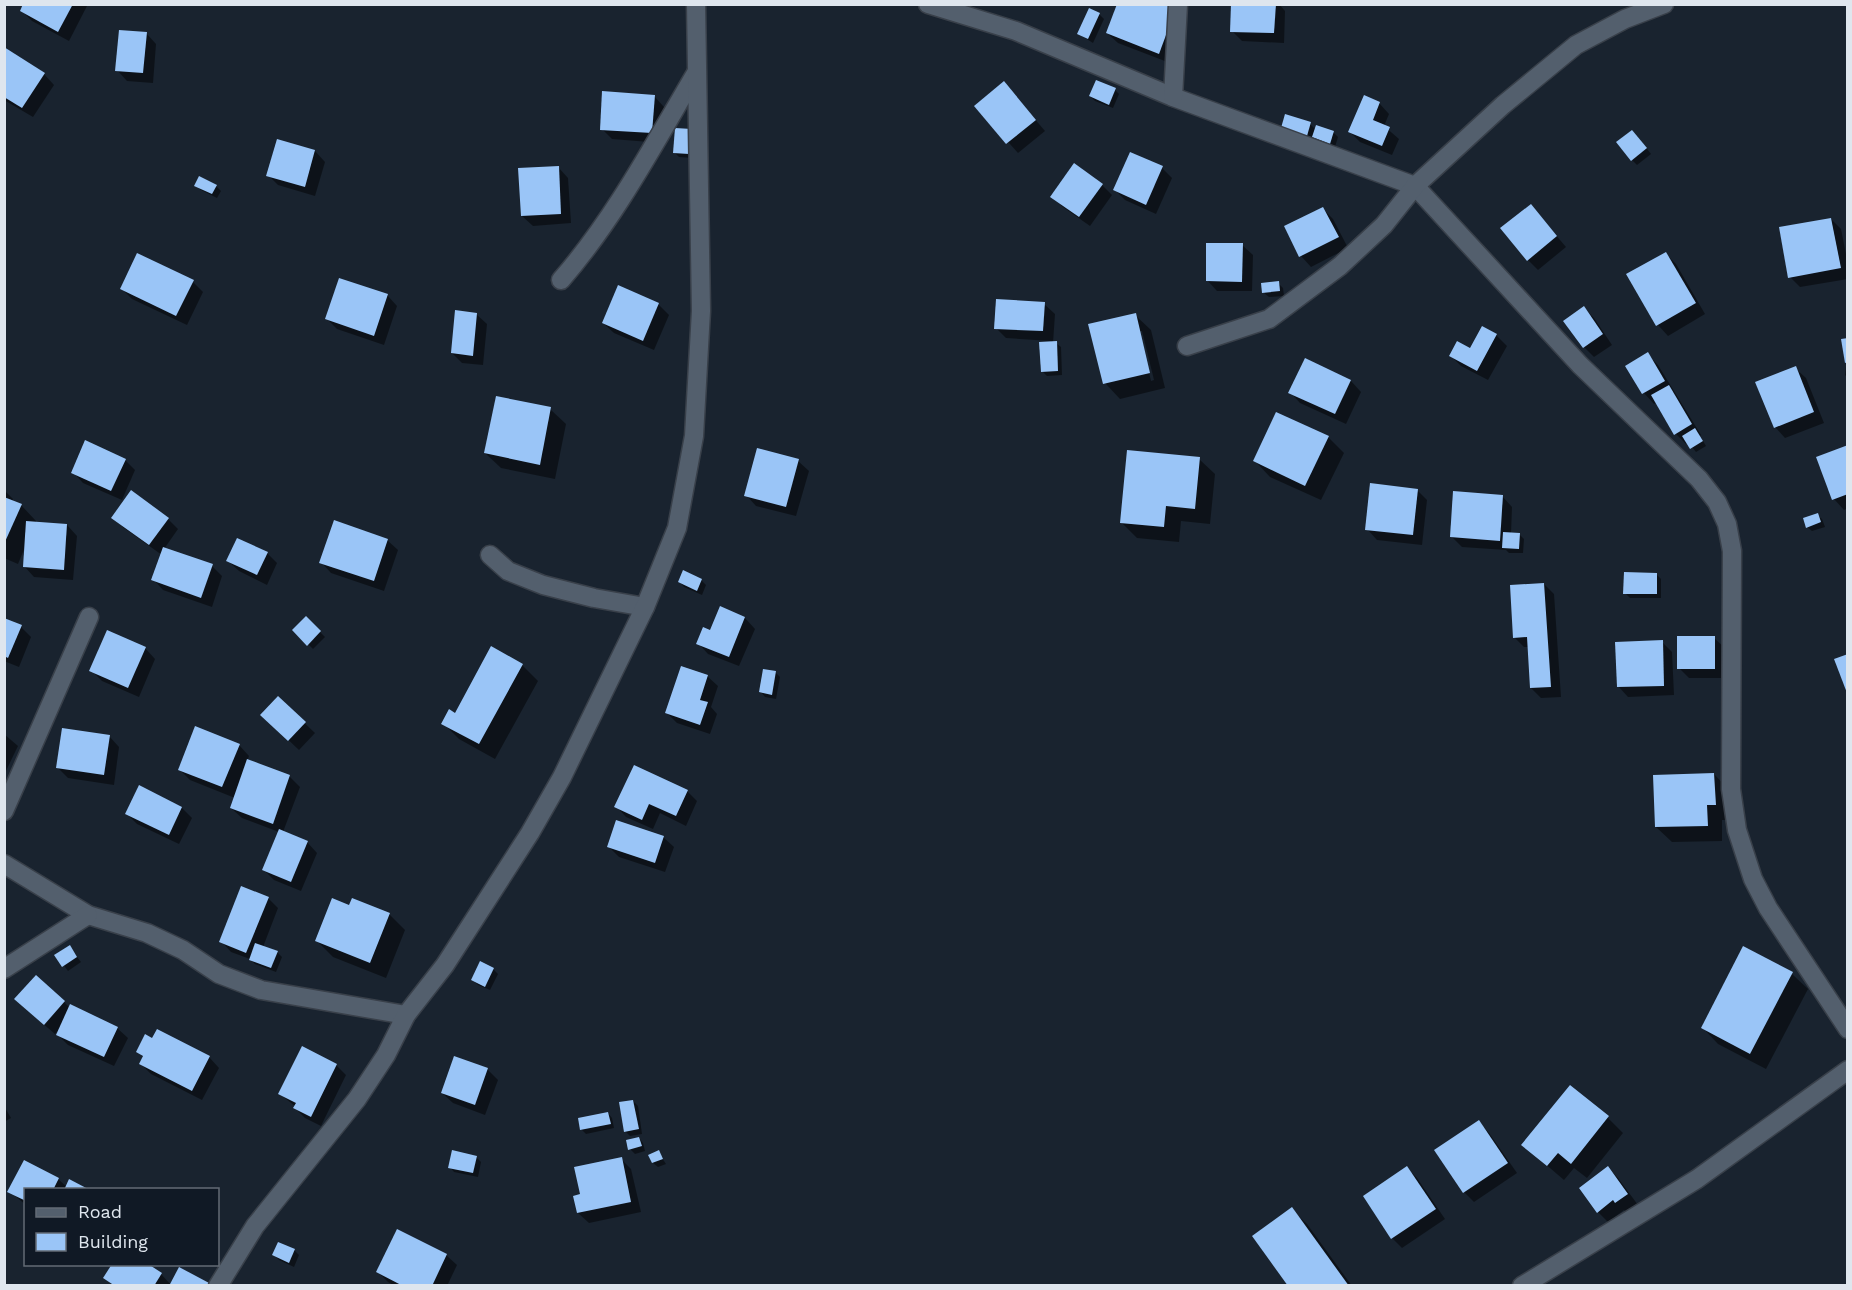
<svg xmlns="http://www.w3.org/2000/svg" width="1852" height="1290" viewBox="0 0 1852 1290" font-family="'Work Sans',sans-serif">
<rect width="100%" height="100%" fill="#19232f"/>
<g fill="#0007" fill-rule="evenodd">
<path d="M25 4H88L69 41 32 21 22 11Z"/>
<path d="M1233 4H1279L1285 11 1284 43 1242 41 1232 31Z"/>
<path d="M1175 10 1170 63 1118 43 1107 33Z"/>
<path d="M1099 14 1104 19 1093 43 1079 34Z"/>
<path d="M146 33 156 44 153 83 127 81 117 70Z"/>
<path d="M4 51 44 74 54 85 33 117 4 100Z"/>
<path d="M1004 83 1045 131 1018 153 976 106Z"/>
<path d="M1115 90 1119 94 1113 108 1095 101 1090 96Z"/>
<path d="M654 96 664 107 662 143 612 139 602 129Z"/>
<path d="M1379 103 1389 114 1384 126 1399 139 1392 155 1360 142 1350 132Z"/>
<path d="M1310 124 1316 130 1317 127 1334 133 1338 137 1335 147 1318 142 1313 136 1311 140 1287 132Z"/>
<path d="M691 131 693 158 679 157 674 152Z"/>
<path d="M1637 136 1651 154 1637 165 1632 160Z"/>
<path d="M315 151 325 162 315 196 278 185 268 175Z"/>
<path d="M558 167 568 178 571 223 533 226 522 216Z"/>
<path d="M1162 168 1172 178 1156 214 1125 200 1115 190Z"/>
<path d="M1102 185 1112 195 1090 226 1063 207 1052 197Z"/>
<path d="M196 186H216L221 191 217 198 201 190Z"/>
<path d="M1531 206 1566 247 1538 270 1528 260Z"/>
<path d="M1323 209 1333 219 1348 248 1311 267 1301 256 1286 227Z"/>
<path d="M1831 219 1841 229 1848 264V279L1800 287 1790 277Z"/>
<path d="M1242 245 1253 255 1252 291H1217L1207 280Z"/>
<path d="M1666 254 1676 264 1705 314 1668 336 1658 325 1628 275Z"/>
<path d="M193 282 203 292 187 325 132 299 122 289Z"/>
<path d="M1278 283 1283 288 1284 296 1269 297 1264 293Z"/>
<path d="M619 287 659 305 669 315 654 350 614 333 603 323Z"/>
<path d="M387 295 397 306 384 345 337 329 327 319Z"/>
<path d="M1044 304 1055 314 1053 343H1056L1061 347 1062 375 1047 376 1042 371 1051 341 1006 338 996 328Z"/>
<path d="M1584 308 1594 318 1612 345 1594 357 1584 347Z"/>
<path d="M476 314 487 324 483 365 462 363 452 353Z"/>
<path d="M1135 315 1151 330 1165 388 1120 399 1105 383ZM1139 331H1142L1154 380 1151 381Z"/>
<path d="M1482 328 1496 335 1507 346 1488 380 1461 366 1451 356 1471 350Z"/>
<path d="M1647 354 1658 365 1701 435 1700 436 1706 446 1696 452 1688 442 1686 444 1676 434 1657 402 1654 404 1644 393 1627 367Z"/>
<path d="M1305 360 1351 381 1361 392 1346 424 1300 403 1290 392Z"/>
<path d="M1846 366H1848V378L1845 375Z"/>
<path d="M1795 368 1806 378 1824 423 1785 438 1775 427Z"/>
<path d="M550 409 566 424 555 479 501 468 485 453Z"/>
<path d="M1328 437 1344 453 1321 500 1270 477 1255 461Z"/>
<path d="M1848 447V508L1844 510 1834 499Z"/>
<path d="M1199 459 1215 474 1210 524 1181 521 1179 542 1137 538 1122 523Z"/>
<path d="M125 460 135 470 122 500 83 483 73 472Z"/>
<path d="M798 461 809 471 796 516 756 506 746 495Z"/>
<path d="M4 490 13 499 12 501 21 505 36 521V523L67 525 77 536 73 580 34 577 24 566 25 547 18 564 4 558Z"/>
<path d="M1417 490 1427 500 1422 545 1377 540 1367 529Z"/>
<path d="M1502 496 1512 507 1511 534H1519L1524 539 1523 553H1509L1506 550 1462 547 1452 537Z"/>
<path d="M1817 515 1822 519 1825 527 1812 531 1807 527Z"/>
<path d="M113 518 168 519 178 529 164 549 212 566 222 576 212 607 163 590 153 579 162 555 124 528Z"/>
<path d="M387 540 398 550 384 591 331 573 321 562Z"/>
<path d="M267 553 277 563 267 585 239 571 228 561Z"/>
<path d="M684 572 701 580 706 585 702 595 684 587 680 582Z"/>
<path d="M1657 575 1661 579V598H1630L1625 593Z"/>
<path d="M1544 584 1554 594 1561 697 1541 698 1531 688 1529 647H1524L1514 637Z"/>
<path d="M721 608 745 618 755 629 739 666 708 654 698 643 711 632Z"/>
<path d="M306 618 325 637 313 649 294 630Z"/>
<path d="M4 620 21 627 31 637 19 667 4 661Z"/>
<path d="M1714 638 1725 648V678H1689L1679 668Z"/>
<path d="M1662 642 1672 652 1674 695 1628 697 1618 686Z"/>
<path d="M145 648 155 659 139 697 102 681 91 670Z"/>
<path d="M491 648 522 665 538 681 495 759 459 739 443 723 455 715Z"/>
<path d="M775 672 780 677 776 699 765 697 761 692Z"/>
<path d="M707 676 718 686 711 707 717 714 710 734 677 723 667 713Z"/>
<path d="M278 698 315 733 299 750 262 715Z"/>
<path d="M4 734 18 746 4 775Z"/>
<path d="M109 736 119 747 114 785 68 778 58 768Z"/>
<path d="M239 745 249 756 247 761 290 777 300 787 283 832 307 842 317 853 301 891 274 880 264 870 279 832 242 818 231 808 235 798 190 780 180 770Z"/>
<path d="M1714 774 1729 790 1731 820H1722V841L1672 842 1656 827Z"/>
<path d="M687 791 697 801 686 826 660 813 653 829 626 817 616 806Z"/>
<path d="M182 808 192 818 179 844 137 824 127 814Z"/>
<path d="M663 837 674 847 665 872 619 857 609 847Z"/>
<path d="M268 898 278 908 263 947 277 952 282 957 276 972 255 964 250 959 231 952 221 941Z"/>
<path d="M350 907 389 914 405 930 386 978 333 957 317 941Z"/>
<path d="M69 947 81 962 68 971 56 955Z"/>
<path d="M493 969 498 974 490 990 478 985 473 980Z"/>
<path d="M1792 974 1808 989 1766 1069 1718 1044 1703 1028Z"/>
<path d="M64 1002 70 1008 117 1028 128 1038 114 1066 68 1045 58 1035 60 1028 55 1034 27 1010Z"/>
<path d="M137 1051 209 1057 219 1068 202 1100 151 1074 140 1063 143 1057Z"/>
<path d="M455 1058 488 1070 498 1080 485 1115 453 1103 442 1093Z"/>
<path d="M336 1065 346 1075 321 1126 305 1118 295 1108 296 1107 280 1094Z"/>
<path d="M1570 1087 1608 1118 1623 1133 1587 1178 1574 1168 1564 1180 1523 1145Z"/>
<path d="M633 1101 638 1106 642 1134 630 1136 625 1131Z"/>
<path d="M4 1106 11 1118 4 1122Z"/>
<path d="M608 1113 612 1118 614 1128 586 1134 581 1129Z"/>
<path d="M1479 1122 1489 1133 1517 1173 1474 1202 1464 1192Z"/>
<path d="M639 1138 643 1143 645 1151 635 1154 630 1149Z"/>
<path d="M658 1152 666 1164 658 1167 653 1163Z"/>
<path d="M476 1157 481 1162 478 1177 454 1172 450 1167Z"/>
<path d="M621 1159 631 1169 641 1212 589 1223 578 1213 582 1195Z"/>
<path d="M1407 1168 1417 1178 1445 1219 1402 1248 1392 1238Z"/>
<path d="M1608 1168 1618 1178 1638 1205 1627 1213 1624 1210 1608 1222 1598 1212Z"/>
<path d="M58 1179 67 1187 87 1190H26V1205L9 1191Z"/>
<path d="M1291 1209 1307 1224 1352 1286H1290Z"/>
<path d="M294 1250 299 1255 294 1267 279 1260 274 1255Z"/>
<path d="M446 1255 457 1265 447 1286H395L388 1282 378 1272Z"/>
<path d="M161 1274 171 1285 210 1286H113L105 1278Z"/>
</g>
<g fill="#9ac5f7">
<path d="M23 4H73L58 32 20 11Z"/>
<path d="M1117 4H1166L1176 8 1159 54 1106 33Z"/>
<path d="M1231 4H1276L1274 33 1230 32Z"/>
<path d="M1089 8 1100 13 1088 39 1077 34Z"/>
<path d="M119 30 147 32 143 73 115 71Z"/>
<path d="M4 47 45 73 22 108 4 97Z"/>
<path d="M1096 80 1116 88 1109 105 1089 96Z"/>
<path d="M1004 81 1036 120 1006 144 974 106Z"/>
<path d="M602 91 655 95 652 133 600 130Z"/>
<path d="M1364 95 1380 102 1373 120 1390 127 1382 146 1348 132Z"/>
<path d="M1285 114 1311 122 1307 136 1281 128Z"/>
<path d="M1316 125 1334 131 1330 144 1312 137Z"/>
<path d="M675 128 692 129 689 154 673 153Z"/>
<path d="M1632 130 1647 148 1631 161 1616 142Z"/>
<path d="M277 139 315 150 305 187 266 176Z"/>
<path d="M1130 152 1163 166 1146 205 1113 190Z"/>
<path d="M1074 163 1103 184 1079 217 1050 197Z"/>
<path d="M559 166 561 214 521 216 518 168Z"/>
<path d="M199 176 217 185 212 194 194 186Z"/>
<path d="M1531 204 1557 236 1527 261 1500 228Z"/>
<path d="M1323 207 1339 237 1299 257 1284 226Z"/>
<path d="M1831 218 1841 268 1788 278 1779 227Z"/>
<path d="M1206 243H1243L1242 282 1206 281Z"/>
<path d="M1666 252 1696 303 1656 326 1626 274Z"/>
<path d="M137 253 194 280 176 316 120 289Z"/>
<path d="M339 278 388 294 374 336 325 319Z"/>
<path d="M1279 281 1280 291 1262 293 1261 283Z"/>
<path d="M618 285 659 303 643 341 602 323Z"/>
<path d="M996 299 1045 302 1043 331 994 329Z"/>
<path d="M1584 306 1603 334 1583 348 1563 321Z"/>
<path d="M455 310 477 313 473 356 451 353Z"/>
<path d="M1136 313 1150 373 1103 384 1088 324Z"/>
<path d="M1482 326 1497 334 1477 371 1449 356 1457 341 1470 348Z"/>
<path d="M1848 338V362L1845 363 1841 339Z"/>
<path d="M1057 341 1058 371 1041 372 1039 342Z"/>
<path d="M1648 352 1665 381 1642 394 1625 366Z"/>
<path d="M1305 358 1351 380 1335 414 1288 393Z"/>
<path d="M1796 366 1814 412 1774 428 1755 382Z"/>
<path d="M1669 385 1692 424 1674 435 1651 395Z"/>
<path d="M496 396 551 407 540 465 484 453Z"/>
<path d="M1276 412 1329 436 1305 486 1253 461Z"/>
<path d="M1695 428 1703 441 1690 449 1682 436Z"/>
<path d="M85 440 126 459 111 491 71 473Z"/>
<path d="M1848 445V494L1832 500 1816 457Z"/>
<path d="M757 448 799 459 786 507 744 496Z"/>
<path d="M1127 450 1200 457 1195 509 1166 506 1164 527 1120 523Z"/>
<path d="M1370 483 1418 489 1413 535 1365 530Z"/>
<path d="M131 490 169 518 149 545 111 518Z"/>
<path d="M1453 491 1503 495 1500 541 1450 537Z"/>
<path d="M4 497 22 504 4 544Z"/>
<path d="M1818 513 1821 522 1806 528 1803 518Z"/>
<path d="M334 520 388 539 374 581 319 563Z"/>
<path d="M26 521 67 524 64 570 23 567Z"/>
<path d="M1503 532 1520 533 1519 549 1502 548Z"/>
<path d="M237 538 268 552 257 575 226 561Z"/>
<path d="M163 547 213 564 201 598 151 580Z"/>
<path d="M683 570 702 579 697 591 678 582Z"/>
<path d="M1624 572 1657 573V594H1623Z"/>
<path d="M1544 583 1551 687 1530 688 1527 637 1513 638 1510 585Z"/>
<path d="M720 606 745 617 729 657 696 644 703 627 710 630Z"/>
<path d="M306 616 321 631 307 646 292 630Z"/>
<path d="M4 618 22 625 8 658 4 656Z"/>
<path d="M107 630 146 647 128 688 89 671Z"/>
<rect x="1677" y="636" width="38" height="33"/>
<path d="M1663 640 1664 686 1617 687 1615 642Z"/>
<path d="M491 646 523 664 479 744 441 724 449 709 455 713Z"/>
<path d="M1848 654V693H1847L1834 659Z"/>
<path d="M681 666 708 675 700 700 708 702 700 725 665 713Z"/>
<path d="M763 669 776 671 772 695 759 692Z"/>
<path d="M278 696 306 722 288 741 260 715Z"/>
<path d="M195 726 240 744 222 787 178 770Z"/>
<path d="M62 728 110 735 104 775 56 768Z"/>
<path d="M247 759 290 775 273 824 230 808Z"/>
<path d="M634 765 688 790 676 816 649 804 642 820 614 807Z"/>
<path d="M1714 773 1716 805H1707L1708 826 1655 827 1653 775Z"/>
<path d="M139 785 182 807 169 835 125 814Z"/>
<path d="M616 820 664 836 655 863 607 847Z"/>
<path d="M279 829 308 841 291 882 262 870Z"/>
<path d="M241 886 269 897 246 953 219 942Z"/>
<path d="M332 898 349 905 352 898 390 913 370 963 315 941Z"/>
<path d="M255 943 278 951 271 968 249 960Z"/>
<path d="M70 945 77 957 62 967 54 955Z"/>
<path d="M1743 946 1793 972 1750 1054 1701 1028Z"/>
<path d="M480 961 494 968 485 987 471 980Z"/>
<path d="M36 975 65 1001 44 1025 14 999Z"/>
<path d="M70 1004 118 1027 104 1057 56 1035Z"/>
<path d="M157 1029 210 1056 192 1091 139 1064 143 1056 136 1052 145 1034 152 1038Z"/>
<path d="M302 1046 337 1064 311 1117 293 1108 296 1103 278 1094Z"/>
<path d="M454 1056 488 1068 475 1105 441 1093Z"/>
<path d="M1570 1085 1609 1116 1571 1164 1558 1153 1547 1166 1521 1145Z"/>
<path d="M633 1100 639 1129 624 1132 619 1102Z"/>
<path d="M608 1112 611 1124 580 1130 578 1118Z"/>
<path d="M1479 1120 1508 1163 1463 1193 1434 1150Z"/>
<path d="M639 1137 642 1146 628 1150 626 1140Z"/>
<path d="M452 1150 477 1156 473 1173 448 1168Z"/>
<path d="M659 1150 663 1159 652 1163 648 1155Z"/>
<path d="M622 1157 631 1202 577 1213 573 1196 580 1194 574 1167Z"/>
<path d="M24 1160 59 1178 53 1190H26V1201L7 1192Z"/>
<path d="M1407 1166 1436 1209 1391 1239 1363 1196Z"/>
<path d="M1608 1166 1628 1194 1615 1203 1613 1200 1597 1213 1579 1188Z"/>
<path d="M69 1179 90 1190H64Z"/>
<path d="M1292 1207 1349 1286H1288L1252 1236Z"/>
<path d="M397 1229 447 1254 432 1286H403L376 1272Z"/>
<path d="M278 1242 295 1249 289 1263 272 1255Z"/>
<path d="M112 1264H148L162 1273 154 1286H115L103 1278Z"/>
<path d="M179 1267 211 1284 210 1286H169Z"/>
</g>
<g fill="none" stroke-linecap="round" stroke-linejoin="round">
<g stroke="#39404a" stroke-width="21">
<g id="minor">
<path d="M928 4 1016 31 1173 97 1415 186 1580 365 1699 479 1717 502 1727 524 1732 551 1731 789 1737 830 1753 879 1768 908 1848 1029"/>
<path d="M1173 97 1178 4"/>
<path d="M561 280C615 218 654 144 696 73"/>
<path d="M1187 346 1269 319 1340 266 1384 225 1415 186 1503 105 1576 45 1625 19 1664 4"/>
<path d="M490 555 508 571 543 585 594 598 645 607"/>
<path d="M4 811 89 617"/>
<path d="M4 864 88 915 147 933 183 950 219 974 261 990 406 1015"/>
<path d="M4 969 88 915"/>
<path d="M218 1286 255 1226 357 1099 386 1055 406 1015 445 965 530 833 562 777 645 607 677 528 694 436 701 311 696 4"/>
<path d="M1522 1286 1697 1179 1848 1070"/>
</g>
</g>
<use href="#minor" stroke="#535f6d" stroke-width="18"/>
</g>
<rect width="1852" height="1290" fill="none" stroke="#dfe6ee" stroke-width="12"/>
<rect x="24" y="1188" width="195" height="78" fill="#101925" stroke="#636b75" stroke-width="1.5"/>
<rect x="36" y="1208" width="30" height="9" fill="#535f6d" stroke="#636b75" stroke-width="1.5"/>
<text x="78" y="1218" font-size="18" fill="#dfe6ee">Road</text>
<rect x="36" y="1233" width="30" height="18" fill="#9ac5f7" stroke="#636b75" stroke-width="1.5"/>
<text x="78" y="1248" font-size="18" fill="#dfe6ee">Building</text>
</svg>
